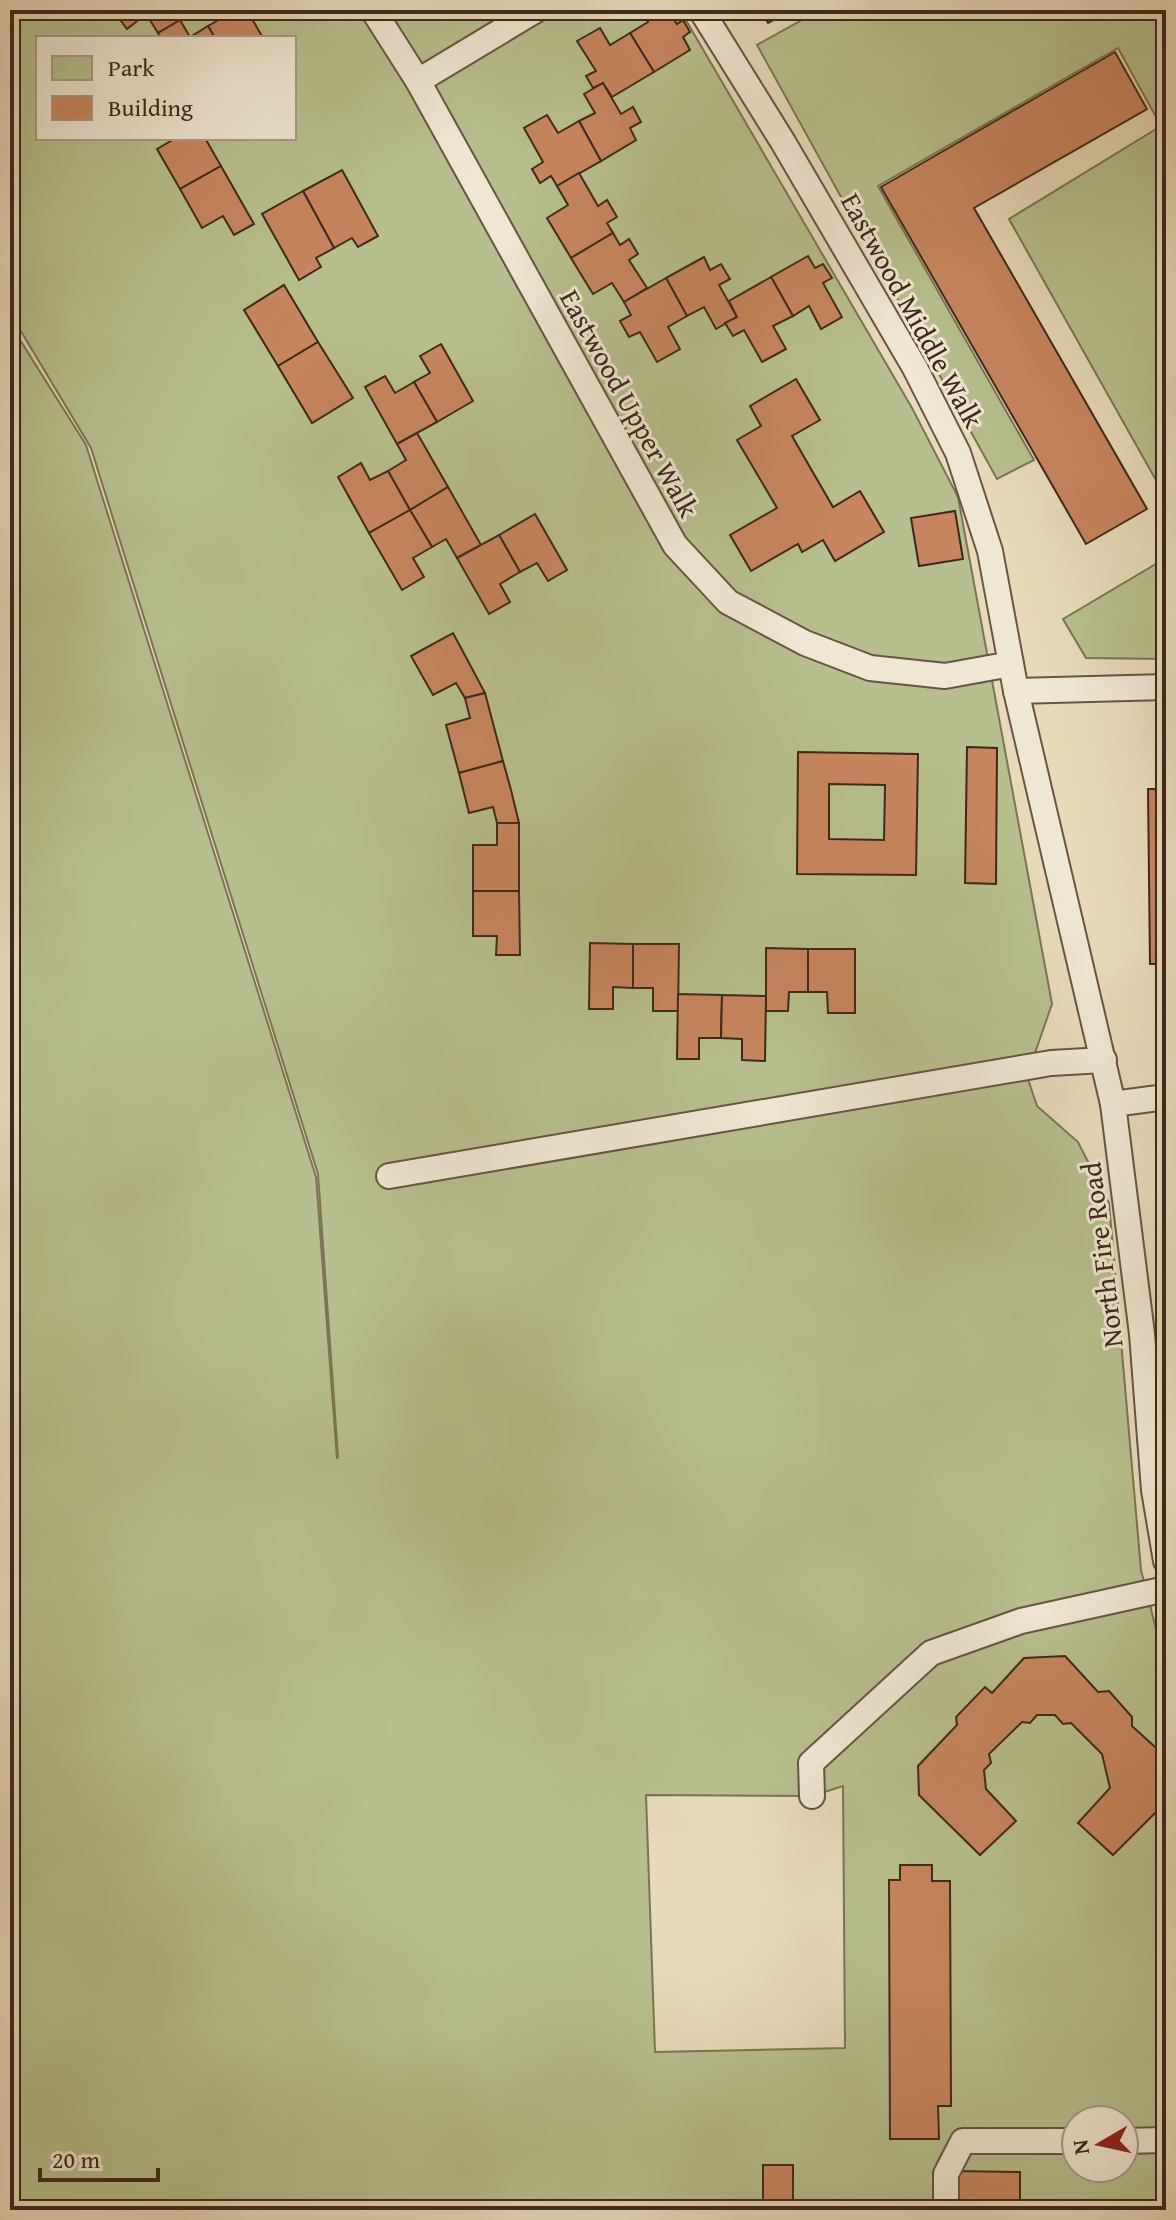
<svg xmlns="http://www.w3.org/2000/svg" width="1176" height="2220" viewBox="0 0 1176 2220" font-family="'Gentium Book Plus',serif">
<rect width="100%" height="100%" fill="#e8dab9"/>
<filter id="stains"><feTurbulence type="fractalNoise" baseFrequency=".0025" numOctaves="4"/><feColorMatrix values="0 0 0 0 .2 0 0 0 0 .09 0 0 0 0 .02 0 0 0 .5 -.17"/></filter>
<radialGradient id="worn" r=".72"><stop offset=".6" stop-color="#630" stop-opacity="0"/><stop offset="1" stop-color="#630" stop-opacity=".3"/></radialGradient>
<g fill="#b8bf8e" stroke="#7c7454" stroke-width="2" fill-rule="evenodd">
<path d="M10 10H680L912 408 958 497 1052 1004 1027 1076 1037 1106 1078 1142 1109 1203 1141 1570 1166 1668V2210H10V324L86 445 316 1177 337 1459 338 1456 318 1174 91 448 10 313ZM38 38H294V138H38ZM843 1786 845 2048 655 2052 646 1795 812 1796ZM1076 2120H1124V2168H1076Z"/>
<path d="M820 10H1159L1166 22V498L1009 219 1161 126 1118 48 878 186 1034 460 997 479 757 45Z"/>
<path d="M1166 558V659L1086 658 1063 619Z"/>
</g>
<g fill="#c78660" stroke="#3f281b" stroke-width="2" fill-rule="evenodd">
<path d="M113 10H172L180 20 158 33 146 14 127 29Z"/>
<path d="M236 10H247L263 38H215L208 26Z"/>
<path d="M641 10H668L677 24 683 20 690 32 683 37 690 50 654 72 630 33 648 22Z"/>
<path d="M760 10H792L768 23Z"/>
<path d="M180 20 190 37 208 26 215 38H161L158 33Z"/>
<path d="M600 28 610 45 630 33 654 72 612 97 603 83 593 88 586 76 596 71 577 41Z"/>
<path d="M1115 52 1147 109 974 208 1147 509 1086 544 881 187Z"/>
<path d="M603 83 621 114 633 107 641 122 630 128 636 140 601 161 579 121 595 113 584 94Z"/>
<path d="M547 115 558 133 579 121 601 161 557 186 551 176 540 183 532 169 543 162 524 128Z"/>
<path d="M176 138H205L221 166 180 189 157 149Z"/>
<path d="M221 166 254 224 234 235 223 216 202 228 180 189Z"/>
<path d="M342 170 378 236 358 247 352 238 334 248 303 191Z"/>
<path d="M579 173 598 206 607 200 617 217 607 223 613 233 571 258 547 218 568 205 557 186Z"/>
<path d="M303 191 334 248 316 258 321 267 299 280 262 214Z"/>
<path d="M613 233 620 245 629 239 638 254 629 260 647 288 624 302 612 283 593 294 571 258Z"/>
<path d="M808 256 815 268 823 264 832 278 823 283 842 317 821 329 809 306 793 316 771 277Z"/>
<path d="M704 257 710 270 721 264 730 279 719 285 737 317 716 329 704 307 687 316 666 278Z"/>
<path d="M771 277 793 316 773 326 786 349 762 362 744 330 733 336 725 323 737 317 729 301Z"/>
<path d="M666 278 687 316 668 327 680 349 657 362 640 332 629 337 620 321 631 315 624 302Z"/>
<path d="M284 285 318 342 278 366 244 310Z"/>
<path d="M318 342 353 398 312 423 278 366Z"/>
<path d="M441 344 473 401 437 422 414 382 430 373 420 356Z"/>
<path d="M385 376 395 393 414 382 437 422 397 444 365 387Z"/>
<path d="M796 379 820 420 792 436 833 507 860 491 884 532 835 561 823 540 802 552 798 544 751 571 730 535 777 508 737 440 761 426 750 406Z"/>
<path d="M417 433 448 487 410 510 388 471 406 460 397 444Z"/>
<path d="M361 463 370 480 388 471 410 510 369 533 338 477Z"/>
<path d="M448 487 481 545 457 558 446 539 432 547 410 510Z"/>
<path d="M410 510 432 547 413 558 424 577 402 590 369 533Z"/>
<path d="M955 511 963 559 919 566 911 518Z"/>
<path d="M535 514 567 570 548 581 537 563 520 572 499 535Z"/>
<path d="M499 535 520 572 500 584 510 602 489 614 457 558Z"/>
<path d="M453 633 468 661 485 693 465 698 456 683 433 695 411 656Z"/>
<path d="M485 693 503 761 459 773 446 725 470 718 465 698Z"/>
<path d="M967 747 997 748 996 884 965 883Z"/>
<path d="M798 752 918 754 916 875 797 874ZM829 784 885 785 884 840 829 839Z"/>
<path d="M503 761 511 790 519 823H497L493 807 469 813 459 773Z"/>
<path d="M1148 789H1166V964H1150Z"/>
<path d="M497 823H519V891H473V845H497Z"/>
<path d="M473 891H519L520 955H496L497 936H473Z"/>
<path d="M590 943 633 944V988L613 987V1009H589Z"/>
<path d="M633 944H679L678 1011H653V988H633Z"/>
<path d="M766 948 808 949V992H789L788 1011H766Z"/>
<path d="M808 949H855V1013H828L827 992H808Z"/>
<path d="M678 994 722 995 721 1038H699V1059H677Z"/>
<path d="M722 995 766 996 765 1061 742 1060V1039L721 1038Z"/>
<path d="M1065 1656 1098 1692 1109 1691 1132 1717V1726L1166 1757V1802L1113 1855 1078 1823 1110 1788 1102 1754 1071 1723 1063 1724 1055 1715H1037L1030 1723 1022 1722 989 1754 991 1763 984 1770 986 1789 1016 1821 980 1855 919 1795 918 1766 957 1725 956 1717 985 1687 992 1693 1024 1658Z"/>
<path d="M900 1865H932V1881H950L951 2106H938L939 2139H890L889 1880H900Z"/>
<rect x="763" y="2165" width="30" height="45"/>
<path d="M954 2171 1020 2172V2210H954Z"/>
</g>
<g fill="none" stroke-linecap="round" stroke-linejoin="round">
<g stroke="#695442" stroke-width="28">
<g id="lane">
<path d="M373 10 418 81"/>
<path d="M536 10 418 81 675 545 728 602 805 643 870 668 945 676 1011 664"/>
<path d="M701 10 783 142 915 368 958 453 990 551 1016 691 1113 1104 1142 1334 1154 1490 1166 1561"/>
<path d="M1016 691 1166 687"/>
<path d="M1113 1104 1166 1097"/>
<path d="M389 1176 1051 1063 1104 1060"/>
<path d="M812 1796 811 1763 931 1653 1021 1621 1166 1589"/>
<path d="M1124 2141 1166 2140"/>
<path d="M946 2210V2174L963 2141H1076"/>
</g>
</g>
<use href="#lane" stroke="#f0e7d2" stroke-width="24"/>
</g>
<g text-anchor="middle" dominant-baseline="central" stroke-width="6" stroke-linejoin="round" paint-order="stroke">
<g font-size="28" fill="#3f281b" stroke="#f0e7d2">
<text transform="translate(913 310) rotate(61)">Eastwood Middle Walk</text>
<text transform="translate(630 403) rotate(61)">Eastwood Upper Walk</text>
<text transform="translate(1101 1255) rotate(-97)">North Fire Road</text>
</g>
</g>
<rect width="1176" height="2220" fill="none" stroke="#e8dab9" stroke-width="40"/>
<rect x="12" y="12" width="1152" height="2196" fill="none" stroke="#3f281b" stroke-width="4"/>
<rect x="20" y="20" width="1136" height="2180" fill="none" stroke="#3f281b" stroke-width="2"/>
<rect x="36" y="36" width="260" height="104" fill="#f0e7d2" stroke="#a99b89" stroke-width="2"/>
<rect x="52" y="56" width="40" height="24" fill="#b8bf8e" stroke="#a99b89" stroke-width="2"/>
<text x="108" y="76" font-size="24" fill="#3f281b">Park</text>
<rect x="52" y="96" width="40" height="24" fill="#c78660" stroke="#a99b89" stroke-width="2"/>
<text x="108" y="116" font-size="24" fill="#3f281b">Building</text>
<g transform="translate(1100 2144) rotate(261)"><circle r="38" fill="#f0e7d2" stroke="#a99b89" stroke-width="2"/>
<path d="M0-6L14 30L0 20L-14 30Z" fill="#8f2418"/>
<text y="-12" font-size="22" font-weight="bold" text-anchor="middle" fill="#3f281b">N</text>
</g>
<path d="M40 2168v12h118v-12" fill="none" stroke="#3f281b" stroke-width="4"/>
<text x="52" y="2168" font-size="24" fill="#3f281b" stroke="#f0e7d2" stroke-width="6" paint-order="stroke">20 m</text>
<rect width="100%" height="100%" filter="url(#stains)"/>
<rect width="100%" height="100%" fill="url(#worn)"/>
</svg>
